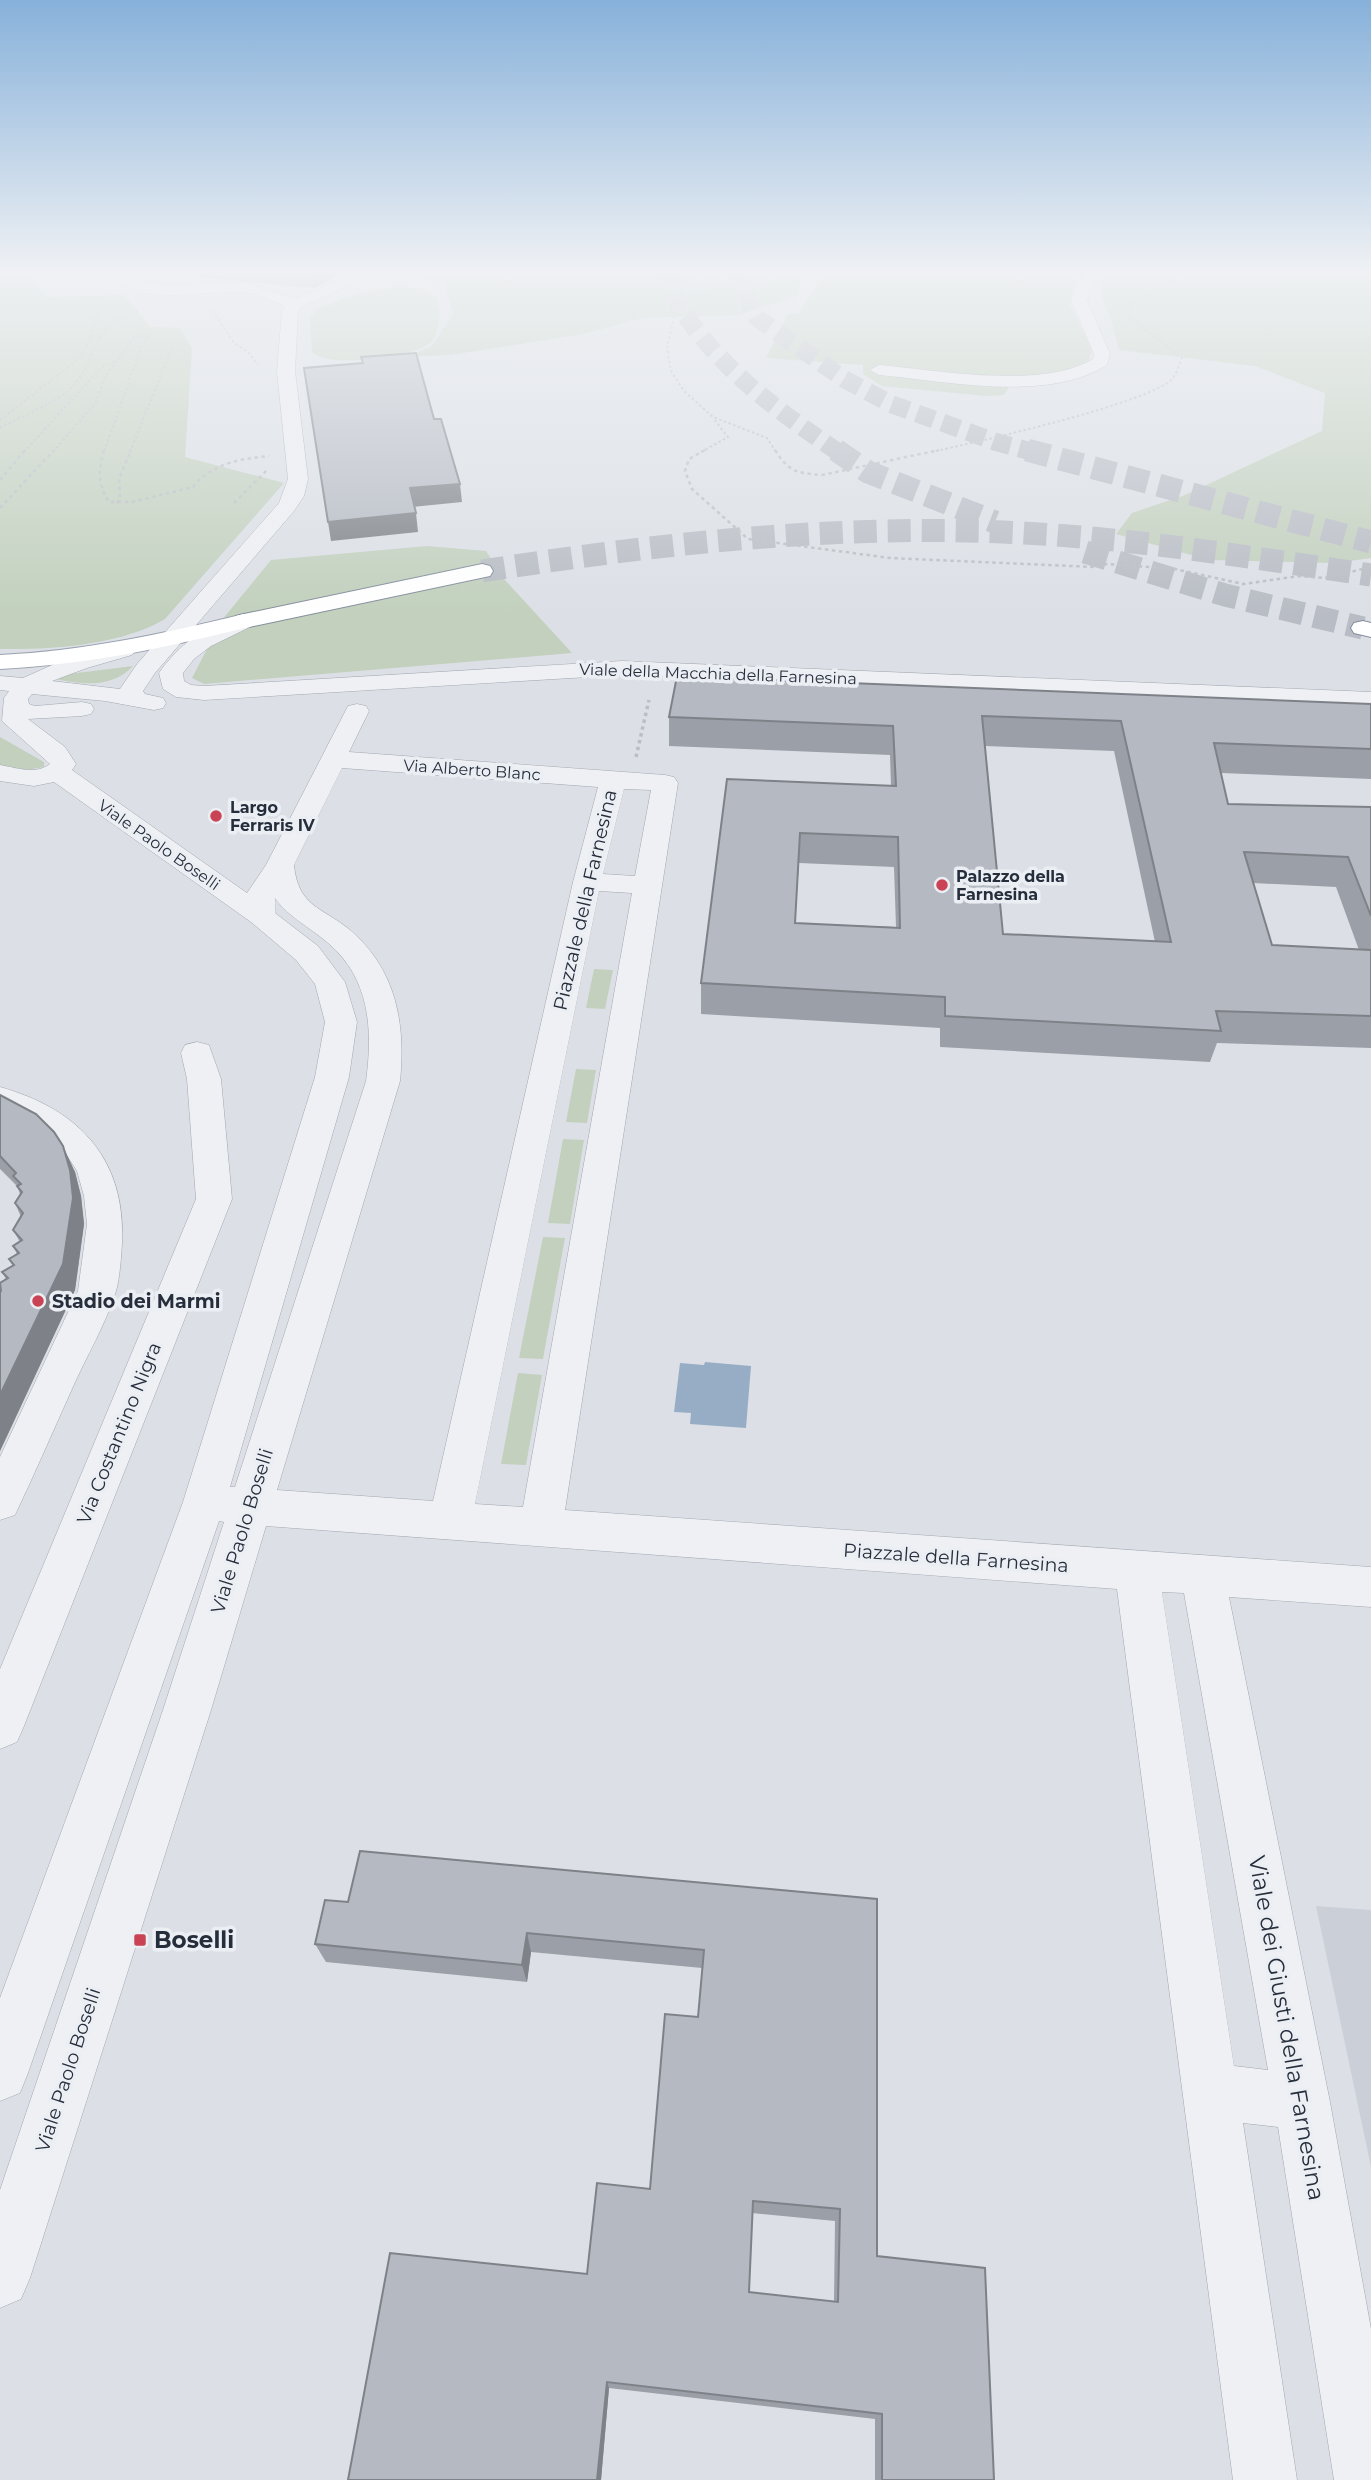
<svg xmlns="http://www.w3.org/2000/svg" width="1371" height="2480" viewBox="0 0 1371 2480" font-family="Montserrat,sans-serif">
<rect width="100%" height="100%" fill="#dce0e6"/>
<path fill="#cacfd8" d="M1316 1906 1371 1910V2167Z"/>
<g fill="#c2d0bd">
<path d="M0 268H22L47 297 124 295 150 327 180 328 192 348 185 457 284 483 165 619C122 645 50 650 0 649Z"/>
<path d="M470 268H803L798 296 738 315 642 318 583 334 451 355 407 357 432 346 453 313 444 284 411 276 468 270Z"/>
<path d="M827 268H1092L1076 282 1069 303 1092 350 1089 361 1069 372 1014 378 1004 395 986 396 882 386 863 374V365L766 358 788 314H799Z"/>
<path d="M1105 268H1371V558L1335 563 1209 560 1116 534 1132 513 1185 495 1322 431 1325 393 1255 366 1119 350 1111 319 1101 295Z"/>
<path d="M400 286 422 289 438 299C441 309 439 333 432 341 417 358 327 369 312 352L310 320 316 309 360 293Z"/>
<path d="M427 546 486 551 504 579 572 653 204 684 192 678 222 620 271 560Z"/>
<path d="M133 666C113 688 83 685 56 679L61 675Z"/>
<path d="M0 737 44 762V767L26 770 0 767Z"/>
<path d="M594 969 613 970 605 1009 586 1008Z"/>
<path d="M576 1069 596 1070 587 1123 566 1122Z"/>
<path d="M563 1139 584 1140 570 1224 548 1223Z"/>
<path d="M543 1237 565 1238 543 1359 519 1358Z"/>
<path d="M518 1373 542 1375 526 1465 501 1464Z"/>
</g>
<path fill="#97adc5" d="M705 1362 751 1366 746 1428 690 1424 691 1413 674 1412 680 1363 704 1365Z"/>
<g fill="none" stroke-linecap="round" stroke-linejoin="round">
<g stroke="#b8bcc4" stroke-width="18" stroke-dasharray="18 9" stroke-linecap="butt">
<path d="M662 268C668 281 672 296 680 307 720 369 778 411 838 452"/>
<path d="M732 268 757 318 844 379 891 404 996 442 1033 452"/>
</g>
<g stroke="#b8bcc4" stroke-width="23" stroke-dasharray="23 11" stroke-linecap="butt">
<path d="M836 450 868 472 995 522"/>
<path d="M1027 450 1371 542"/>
<path d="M1085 552 1225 595 1363 628"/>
<path d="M482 571C655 544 828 525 1003 532 1127 537 1249 557 1371 575"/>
</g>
<g stroke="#a2a7b0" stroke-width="1">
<g id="minor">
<path d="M120 268H134L131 277 139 281 164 285 248 283 294 299 369 268H388L301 307 298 311 295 371 308 479 304 496 294 511 155 673 143 691 145 694 163 698 166 703 163 708 154 710 105 701 32 694 28 699 29 704 35 706 82 702 91 704 94 709 91 714 82 716 28 719 65 747 76 764 72 770 247 893 266 865 348 706 357 704 366 706 369 711 349 752 665 775 674 777 678 783 565 1510 1371 1567V1607L1229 1597 1330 2102 1371 2329V2480H1334L1278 2127 1243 2123 1297 2480H1233L1117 1589 266 1526 211 1710 30 2278 21 2299 0 2308V2190L163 1710 224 1522 219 1521 28 2073 20 2093 0 2101V1998L183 1502 315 1077 325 1022 315 984 296 960 251 922 54 782 34 786 0 781V765C17 768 36 775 50 764L2 721 4 698 9 691 0 690V676L23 678 70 657 124 643 132 645 136 650 132 655 87 668 52 681 120 689 137 664 279 503 288 479 277 371 282 311 285 306C273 302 262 295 249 293 212 287 143 309 115 278ZM342 768 598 787 573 882 433 1501 277 1490 400 1081C406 1024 396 969 350 930 322 907 298 907 294 865ZM624 789 651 790 635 876 603 874ZM599 891 632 893 523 1507 475 1504ZM275 898C289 918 310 927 328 943 370 978 373 1030 366 1081L235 1487H230L349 1077 357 1022 345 982 318 946 275 913ZM1162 1592 1184 1593 1268 2070 1234 2066Z"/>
<path d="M1093 268H1109L1092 285 1087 300 1110 354 1107 365C1046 403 947 381 879 375L870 370 879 365C938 370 1042 390 1093 359L1094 354 1071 300 1077 283Z"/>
<path d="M244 614 252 616 255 621 252 626 211 646 194 659 183 673 184 681 191 685 204 686 622 661 1371 692V706L622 675 204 700 176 697 163 689 159 673C180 643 208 623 244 614Z"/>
<path d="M197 1042 209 1045 221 1079 232 1199 24 1726 17 1742 0 1749V1669L196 1199 187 1079 181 1053 185 1045Z"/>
<path d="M0 1087C79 1109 126 1159 122 1243 121 1259 120 1276 116 1291 106 1324 86 1357 72 1389 53 1431 35 1473 15 1515L0 1520V1457L78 1291 87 1224 84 1196 77 1171 68 1157 49 1138 22 1121 0 1111Z"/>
</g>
</g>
<g stroke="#9ca4b1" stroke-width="2">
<path id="major" d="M244 614 252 616 256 621 252 626C169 647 86 665 0 669V655C83 651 163 634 244 614Z"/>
</g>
<g stroke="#848d9c" stroke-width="2">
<g id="highway">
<path d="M482 564 490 566 493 571 490 576 244 628 236 626 232 621 236 616 244 614Z"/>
<path d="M1363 621 1371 623V637L1354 633 1351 628 1354 623Z"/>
</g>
</g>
<g stroke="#bbbec4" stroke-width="2" stroke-dasharray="2.5 2.5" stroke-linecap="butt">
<path d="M660 268 695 288"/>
<path d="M696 268 701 282 676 307 667 348 671 371 684 391 713 417 767 438 776 452"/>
<path d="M688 298 791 268"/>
<path d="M213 311 234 343 248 352 258 365"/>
<path d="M0 420 80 358 93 332 98 308 115 300"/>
<path d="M0 428C20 417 51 405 68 391 100 362 86 327 138 311"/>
<path d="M24 452 101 368 116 362"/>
<path d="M53 452 96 402 105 377 134 337 150 336 142 345 104 452"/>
<path d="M130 452 172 348"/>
<path d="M701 452 728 437 713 418"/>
<path d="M931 452C969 444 1155 402 1173 378 1177 373 1179 364 1182 358L1128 315 1131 303 1175 281 1181 268"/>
</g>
<g stroke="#bbbec4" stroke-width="2.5" stroke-dasharray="3.5 3.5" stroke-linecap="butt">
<path d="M104 450C98 469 98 485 109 502H132L193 487C212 463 240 459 269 456"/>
<path d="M705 450 689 459 685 471 692 489 748 539 890 558 1094 567 1107 564 1175 569 1243 584 1299 576 1325 578 1371 567"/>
<path d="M775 450C789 472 796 473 822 475L939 450"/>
<path d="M0 480 25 450"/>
<path d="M117 503 120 499 119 479 131 450"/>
<path d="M234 503 268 469"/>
<path d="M0 508 54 450"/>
</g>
<path stroke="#bbbec4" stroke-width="3.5" stroke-dasharray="3.5 3.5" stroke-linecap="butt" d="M636 757 649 700"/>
<use href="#minor" fill="#eff0f4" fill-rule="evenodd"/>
<use href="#major" fill="#fff" fill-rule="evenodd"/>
<use href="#highway" fill="#fff" fill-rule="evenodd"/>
</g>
<g fill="#9b9fa7" fill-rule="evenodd">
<path d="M184 268H350L314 288 186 276Z"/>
<path d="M1371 704V779L1221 773 1228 804 1371 807V1048L1217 1043 1210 1062 940 1047V1028L701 1014V983L727 779 891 786 890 755 669 746V717ZM985 746 1114 751 1155 942 1003 934ZM799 863 894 867 896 927 795 923ZM1253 883 1336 887 1359 950 1272 945Z"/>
<path d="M0 1095 75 1172 81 1196 84 1224 75 1290 0 1451V1283L6 1279 2 1272 13 1266 9 1259 17 1254 13 1246 20 1242 13 1230 21 1217 15 1203 20 1194 17 1186 0 1169Z"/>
<path d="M877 1899V2256L994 2480H875V2419L609 2388 601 2480H348L587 2274 650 2189 698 2017 702 1968 531 1952 527 1982 326 1962 315 1944 348 1902ZM752 2213 835 2221 834 2302 749 2292Z"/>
</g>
<g fill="#7e8288">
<path d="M322 268H350L314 288 312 274Z"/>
<path d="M460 484 462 502 412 507 410 488Z"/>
<path d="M416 513 418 532 331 541 328 522Z"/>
<path d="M63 1146 75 1172 81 1196 84 1224 75 1290 0 1451V1395Z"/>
<path d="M527 1933 531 1952 527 1982 522 1965Z"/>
<path d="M607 2382 609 2388 601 2480H597Z"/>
</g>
<g fill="#b4b9c2" stroke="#7e8288" stroke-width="2" fill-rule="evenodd">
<path d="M250 268H322L312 274Z"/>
<path d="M416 353 434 419H441L460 484 410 488 416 513 328 522 304 368 363 363 361 357Z"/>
<path d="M677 676 1371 704V749L1214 743 1228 804 1371 807V916L1348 857 1244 852 1272 945 1371 950V1016L1216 1011 1221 1031 945 1016V997L701 983 727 779 896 786 893 726 669 717ZM982 716 1121 721 1171 942 1003 934ZM800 833 898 837 900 928 795 923Z"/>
<path d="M0 1095 36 1114 54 1132 63 1146 70 1170 73 1198 63 1264 0 1395V1292L1 1291 0 1283 8 1278 2 1272 14 1265 9 1259 19 1253 13 1246 22 1240 13 1230 23 1213 15 1203 22 1192 17 1186 21 1184 13 1176 16 1173 0 1156Z"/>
<path d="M360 1851 877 1899V2256L985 2268 994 2480H882V2414L607 2382 597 2480H348L390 2253 587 2274 597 2183 650 2189 665 2014 698 2017 704 1950 527 1933 522 1965 315 1944 325 1900 348 1902ZM753 2201 840 2209 838 2302 749 2292Z"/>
</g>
<linearGradient id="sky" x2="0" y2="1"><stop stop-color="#87b1da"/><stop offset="0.44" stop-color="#eff1f4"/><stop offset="1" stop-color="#eff1f4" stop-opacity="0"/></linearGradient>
<rect width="1371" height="615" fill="url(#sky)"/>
<g fill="#c94354" stroke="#ebeff4" stroke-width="2.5">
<circle cx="216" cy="816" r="7"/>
<circle cx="942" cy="885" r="7"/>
<circle cx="38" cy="1301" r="7"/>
<rect x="133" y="1933" width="14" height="14" rx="3.5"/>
</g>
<g text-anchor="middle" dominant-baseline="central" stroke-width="7" stroke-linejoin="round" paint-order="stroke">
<g font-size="16" fill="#262e3c" stroke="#ebeff4">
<text transform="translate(718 674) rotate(2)">Viale della Macchia della Farnesina</text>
<text transform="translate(472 770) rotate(4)">Via Alberto Blanc</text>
<text transform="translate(159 845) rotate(35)">Viale Paolo Boselli</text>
</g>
<g font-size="16" font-weight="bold" fill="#262e3c" stroke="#ebeff4" text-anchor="start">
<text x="230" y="807">Largo<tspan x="230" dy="18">Ferraris IV</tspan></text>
<text x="956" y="876">Palazzo della<tspan x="956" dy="18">Farnesina</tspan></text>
</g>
<g font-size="19" fill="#262e3c" stroke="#ebeff4">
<text transform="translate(585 900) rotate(-77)">Piazzale della Farnesina</text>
<text transform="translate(119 1433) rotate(-68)">Via Costantino Nigra</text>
<text transform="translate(242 1531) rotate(-73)">Viale Paolo Boselli</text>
<text transform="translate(956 1558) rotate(4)">Piazzale della Farnesina</text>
<text transform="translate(68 2070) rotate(-72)">Viale Paolo Boselli</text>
</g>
<g font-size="19" font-weight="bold" fill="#262e3c" stroke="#ebeff4" text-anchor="start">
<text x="52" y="1301">Stadio dei Marmi</text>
</g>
<g font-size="23" font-weight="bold" fill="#262e3c" stroke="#ebeff4" text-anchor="start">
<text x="154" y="1940">Boselli</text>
</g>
<g font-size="23" fill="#262e3c" stroke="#ebeff4">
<text transform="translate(1287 2028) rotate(80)">Viale dei Giusti della Farnesina</text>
</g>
</g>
</svg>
